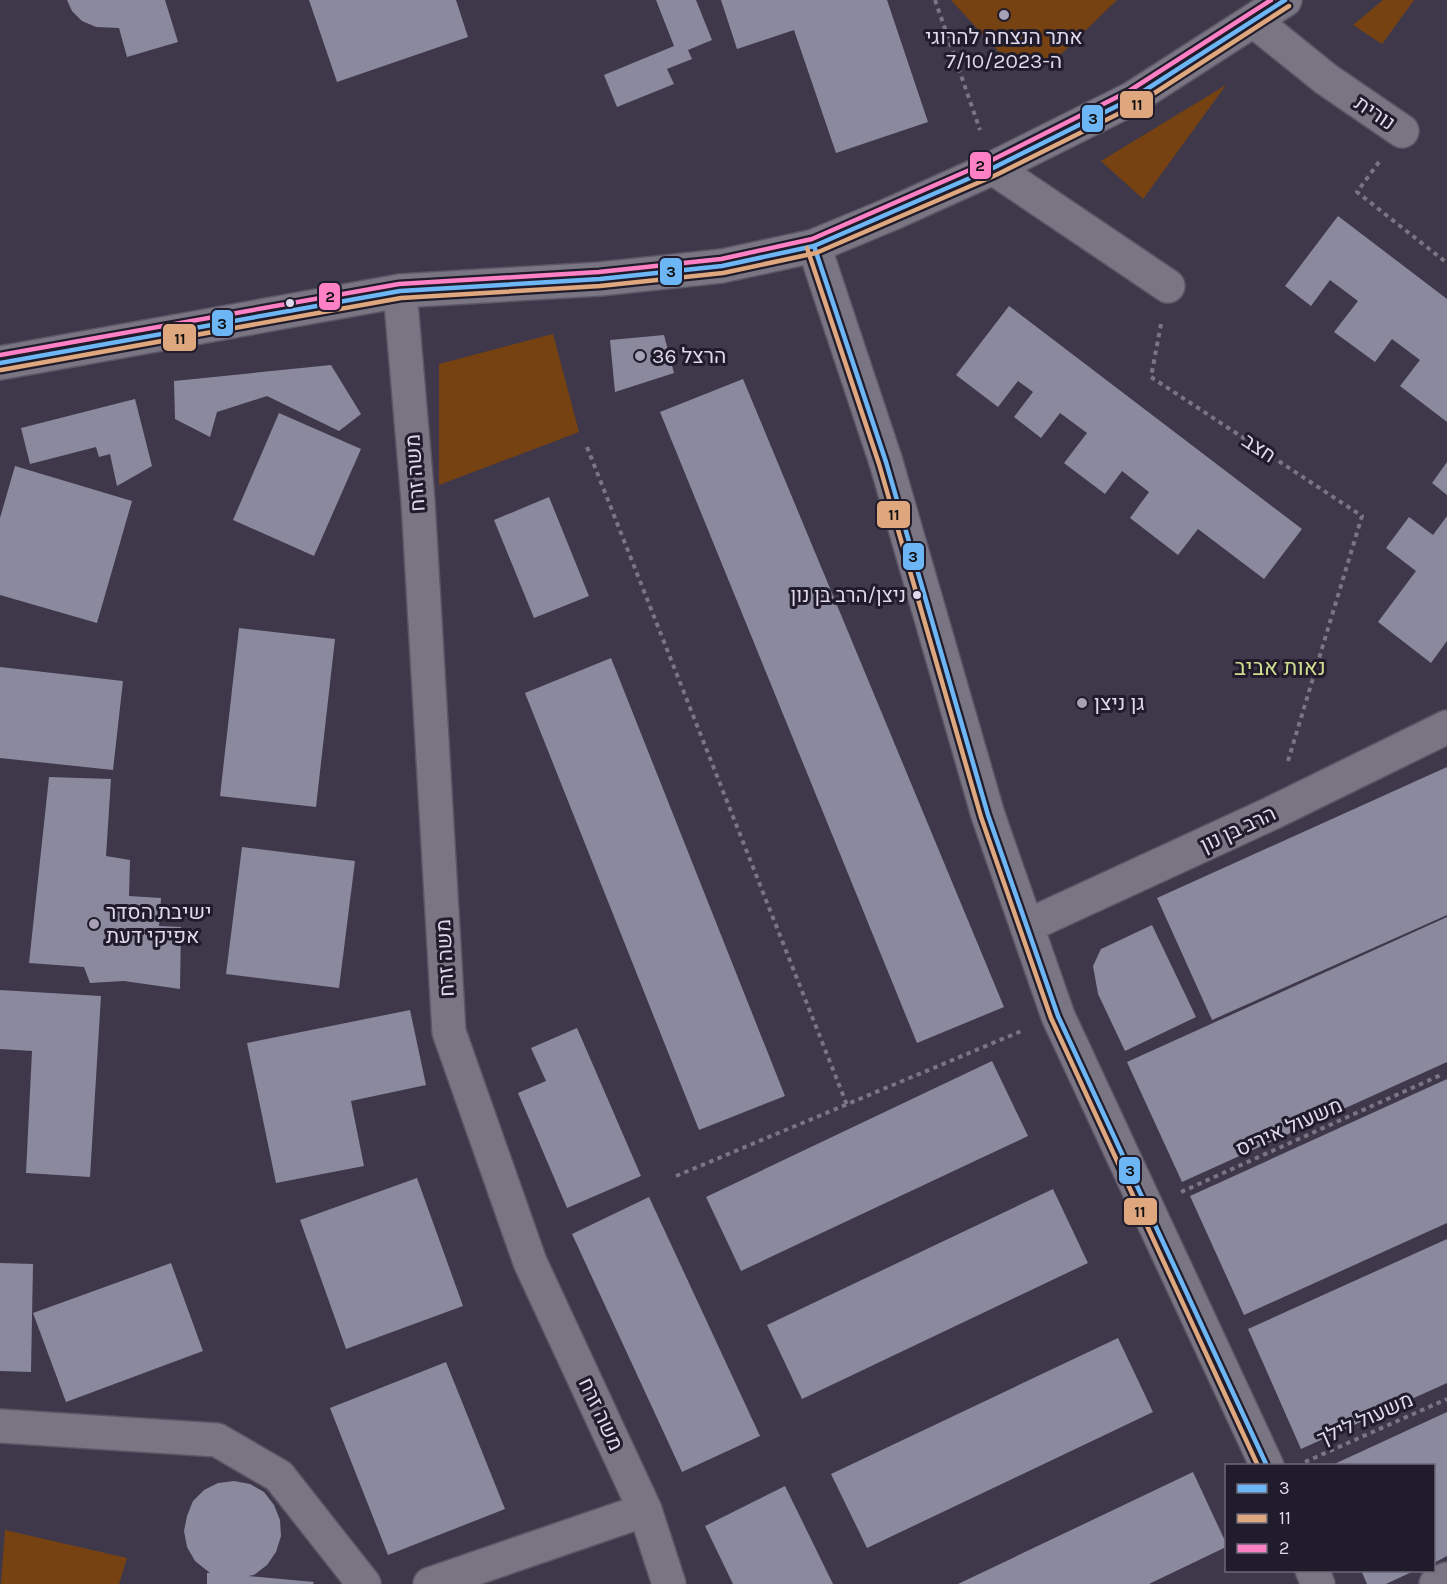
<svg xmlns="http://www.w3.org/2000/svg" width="1447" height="1584" viewBox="0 0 1447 1584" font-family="Karla,Heebo,sans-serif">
<rect width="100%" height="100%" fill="#3e384a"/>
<g fill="#774211">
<path d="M951 0H1117L1055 60 999 52Z"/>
<path d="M1383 0H1414L1382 44 1353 25Z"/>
<path d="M1226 85 1143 199 1101 161Z"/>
<path d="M553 334 579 432 439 485V364Z"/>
<path d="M5 1530 127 1558 119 1584H1Z"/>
</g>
<g fill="#8a899d">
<path d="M67 0H165L178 42 127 57 119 28 96 27 82 21 72 11Z"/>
<path d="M309 0H456L468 37 337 82Z"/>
<path d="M656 0H696L712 40 688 50 692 59 667 69 674 84 617 107 604 75 674 46Z"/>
<path d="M721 0H887L928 122 836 153 794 30 737 49Z"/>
<path d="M1338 216 1447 299V422L1400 386 1420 360 1392 339 1375 362 1334 332 1358 301 1330 280 1311 306 1285 286Z"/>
<path d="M1009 306 1302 529 1264 579 1198 529 1178 555 1130 518 1149 492 1122 471 1105 494 1064 463 1087 433 1060 413 1041 438 1014 417 1033 392 1018 381 998 407 956 375Z"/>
<path d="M664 335 674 373 615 392 610 340Z"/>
<path d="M331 365 361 414 339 431 267 396 217 412 210 437 175 419 174 381Z"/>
<path d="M743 379 1004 1007 917 1043 660 412Z"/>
<path d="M135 399 152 466 117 486 110 454 99 457 96 447 30 464 21 428Z"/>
<path d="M279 413 361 449 314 556 233 520Z"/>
<path d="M1447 462V495L1432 483Z"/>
<path d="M15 466 132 501 97 623 0 595V518Z"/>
<path d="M549 497 589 596 534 618 494 520Z"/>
<path d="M1447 516V641L1431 663 1378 622 1416 571 1386 548 1409 517 1433 535Z"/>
<path d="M239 628 335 639 316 807 220 796Z"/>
<path d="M611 658 785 1096 699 1130 525 693Z"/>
<path d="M0 667 123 681 113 770 0 758Z"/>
<path d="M1447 767V915L1212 1020 1157 898Z"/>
<path d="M49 777 111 779 106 856 130 860 129 896 161 898 159 926 181 927 180 989 124 981 90 983 84 967 29 963Z"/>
<path d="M242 847 355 861 339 988 226 974Z"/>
<path d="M1447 917V1062L1182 1182 1127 1062Z"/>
<path d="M1152 925 1196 1017 1125 1051 1098 994 1093 966 1101 949Z"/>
<path d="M0 990 101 996 90 1177 26 1173 32 1051 0 1049Z"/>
<path d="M410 1010 426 1085 351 1101 364 1166 276 1183 247 1043Z"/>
<path d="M577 1028 641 1176 567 1208 518 1093 546 1081 531 1048Z"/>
<path d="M992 1061 1028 1136 741 1271 706 1197Z"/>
<path d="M1447 1079V1223L1244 1315 1190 1196Z"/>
<path d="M417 1178 463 1306 346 1349 300 1220Z"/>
<path d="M1053 1189 1088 1263 802 1399 767 1325Z"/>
<path d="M649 1197 760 1436 682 1472 572 1234Z"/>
<path d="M1447 1239V1383L1301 1449 1248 1329Z"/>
<path d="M0 1263 33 1264 31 1372 0 1371Z"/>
<path d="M171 1263 203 1351 66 1402 33 1313Z"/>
<path d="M1118 1338 1153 1412 867 1548 831 1474Z"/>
<path d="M446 1362 505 1509 388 1555 330 1408Z"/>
<path d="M1447 1412V1556L1434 1563V1466H1330Z"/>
<path d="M1193 1472 1226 1543V1547L1149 1584H958Z"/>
<path d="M234 1481 250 1484 264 1492 274 1505 280 1520 281 1536 276 1552 267 1565 254 1575 248 1576 314 1582 313 1584H207V1573H210L195 1561 187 1547 184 1531 187 1516 193 1501 204 1490 218 1483Z"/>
<path d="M785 1486 833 1584H733L705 1526Z"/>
<path d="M1361 1570H1416L1386 1584H1367Z"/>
</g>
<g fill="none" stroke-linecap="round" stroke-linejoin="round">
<g stroke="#5b5665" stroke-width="36">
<g id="minor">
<path d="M1254 21 1326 79 1402 131"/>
<path d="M993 168 1168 286"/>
<path d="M814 246 886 462 988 815 1058 1016 1267 1466"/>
<path d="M400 291 418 501 449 1032 530 1262 645 1510 669 1584"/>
<path d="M0 363 400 291 600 279 722 266 814 246 891 214 993 168 1133 98 1285 0"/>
<path d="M1027 926 1272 813 1447 727"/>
<path d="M0 1426 217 1440 279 1476 364 1584"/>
<path d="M1312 1570 1318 1584"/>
<path d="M430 1584 645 1510"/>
<path d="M1436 1584 1447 1579"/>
</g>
</g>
<g stroke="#7a7582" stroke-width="4" stroke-dasharray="4.5 4.5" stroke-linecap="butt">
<path d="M935 0 980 130"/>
<path d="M1379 162 1357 192 1447 263"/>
<path d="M1161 324 1151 377 1362 516 1288 761"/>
<path d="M587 447 847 1105"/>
<path d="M676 1176 1024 1030"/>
<path d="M1181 1192 1443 1074"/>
<path d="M1305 1462 1447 1399"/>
</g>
<use href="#minor" stroke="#797582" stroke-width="33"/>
<g stroke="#211c2b" stroke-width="9">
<g id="bus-1">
<path d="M814 246 886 462 988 815 1058 1016 1267 1466"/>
<path d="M0 363 400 291 600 279 722 266 814 246 993 168 1133 98 1285 0"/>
</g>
</g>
<g stroke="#211c2b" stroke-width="9">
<g id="bus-2">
<path d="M807 248 879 464 981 817 1051 1018 1258 1466"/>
<path d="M1 370 401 298 600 286 723 273 816 253 996 175 1136 105 1289 6"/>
</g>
</g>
<g stroke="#211c2b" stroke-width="9">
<path id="bus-3" d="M0 355 399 284 599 272 721 259 812 239 990 161 1129 91 1271 0"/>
</g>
<use href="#bus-1" stroke="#6db6f5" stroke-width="4.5"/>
<use href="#bus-2" stroke="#dfa77e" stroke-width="4.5"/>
<use href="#bus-3" stroke="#ff80c5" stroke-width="4.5"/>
</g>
<g fill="#a6a1b4" stroke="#211c2b" stroke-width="2">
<circle cx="1004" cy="15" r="6"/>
<circle cx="640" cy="356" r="6"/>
<circle cx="1082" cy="703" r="6"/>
<circle cx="94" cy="924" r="6"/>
</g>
<g fill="#ded9ed" stroke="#211c2b" stroke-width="2">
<circle cx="290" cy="303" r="5"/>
<circle cx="917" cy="595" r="5"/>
</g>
<g text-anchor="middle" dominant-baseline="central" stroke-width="6" stroke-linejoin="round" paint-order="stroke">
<g font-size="20" fill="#ded9ed" stroke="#211c2b" text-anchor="end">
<text x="906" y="595">ניצן/הרב בן נון</text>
</g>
<g font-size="21" fill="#ded9ed" stroke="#211c2b" text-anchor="start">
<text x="1004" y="37" text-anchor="middle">אתר הנצחה להרוגי<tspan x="1004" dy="24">ה-7/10/2023</tspan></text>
<text x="652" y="356">הרצל 36</text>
<text x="1094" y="703">גן ניצן</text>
<text x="106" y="912">ישיבת הסדר<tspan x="106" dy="24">אפיקי דעת</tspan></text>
</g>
<g font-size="21" fill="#ded9ed" stroke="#211c2b">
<text transform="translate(1375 113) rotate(34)">נורית</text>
<text transform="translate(1259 448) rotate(33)">חצב</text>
<text transform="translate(415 473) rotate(-94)">משה זרח</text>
<text transform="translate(1238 829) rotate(-25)">הרב בן נון</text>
<text transform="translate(445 958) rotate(-93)">משה זרח</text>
<text transform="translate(1289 1127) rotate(-24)">משעול איריס</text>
<text transform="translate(601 1414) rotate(65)">משה זרח</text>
<text transform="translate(1365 1419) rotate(-24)">משעול לילך</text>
</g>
<g font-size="22" fill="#cfdd91" stroke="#211c2b">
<text x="1280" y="668">נאות אביב</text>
</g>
</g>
<g stroke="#211c2b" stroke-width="2">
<rect x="1119" y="90" width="35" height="29" rx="6" fill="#dfa77e"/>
<rect x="1081" y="104" width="23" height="29" rx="6" fill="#6db6f5"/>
<rect x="969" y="151" width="23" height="29" rx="6" fill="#ff80c5"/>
<rect x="659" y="257" width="24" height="29" rx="6" fill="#6db6f5"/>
<rect x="318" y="282" width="23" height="29" rx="6" fill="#ff80c5"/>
<rect x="211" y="309" width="23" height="28" rx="6" fill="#6db6f5"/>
<rect x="162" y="323" width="35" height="29" rx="6" fill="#dfa77e"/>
<rect x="876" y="500" width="35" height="29" rx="6" fill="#dfa77e"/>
<rect x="902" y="542" width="23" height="29" rx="6" fill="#6db6f5"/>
<rect x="1118" y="1156" width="23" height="29" rx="6" fill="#6db6f5"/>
<rect x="1123" y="1197" width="35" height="29" rx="6" fill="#dfa77e"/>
</g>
<g font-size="16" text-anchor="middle" font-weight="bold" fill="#111">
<text x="1137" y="110">11</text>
<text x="1093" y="124">3</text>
<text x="980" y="171">2</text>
<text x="671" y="277">3</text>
<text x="330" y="302">2</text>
<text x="222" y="329">3</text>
<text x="180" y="344">11</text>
<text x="894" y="520">11</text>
<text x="913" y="562">3</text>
<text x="1130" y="1176">3</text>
<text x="1140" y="1217">11</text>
</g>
<rect x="1225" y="1464" width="210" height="108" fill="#211c2b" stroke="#6d6879" stroke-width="1.5"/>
<rect x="1237" y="1484" width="30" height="9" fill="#6db6f5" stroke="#6d6879" stroke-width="1.5"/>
<text x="1279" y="1494" font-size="18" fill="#ded9ed">3</text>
<rect x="1237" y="1514" width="30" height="9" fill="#dfa77e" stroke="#6d6879" stroke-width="1.5"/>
<text x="1279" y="1524" font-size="18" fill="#ded9ed">11</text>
<rect x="1237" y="1544" width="30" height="9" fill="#ff80c5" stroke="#6d6879" stroke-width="1.5"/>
<text x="1279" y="1554" font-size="18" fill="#ded9ed">2</text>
</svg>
